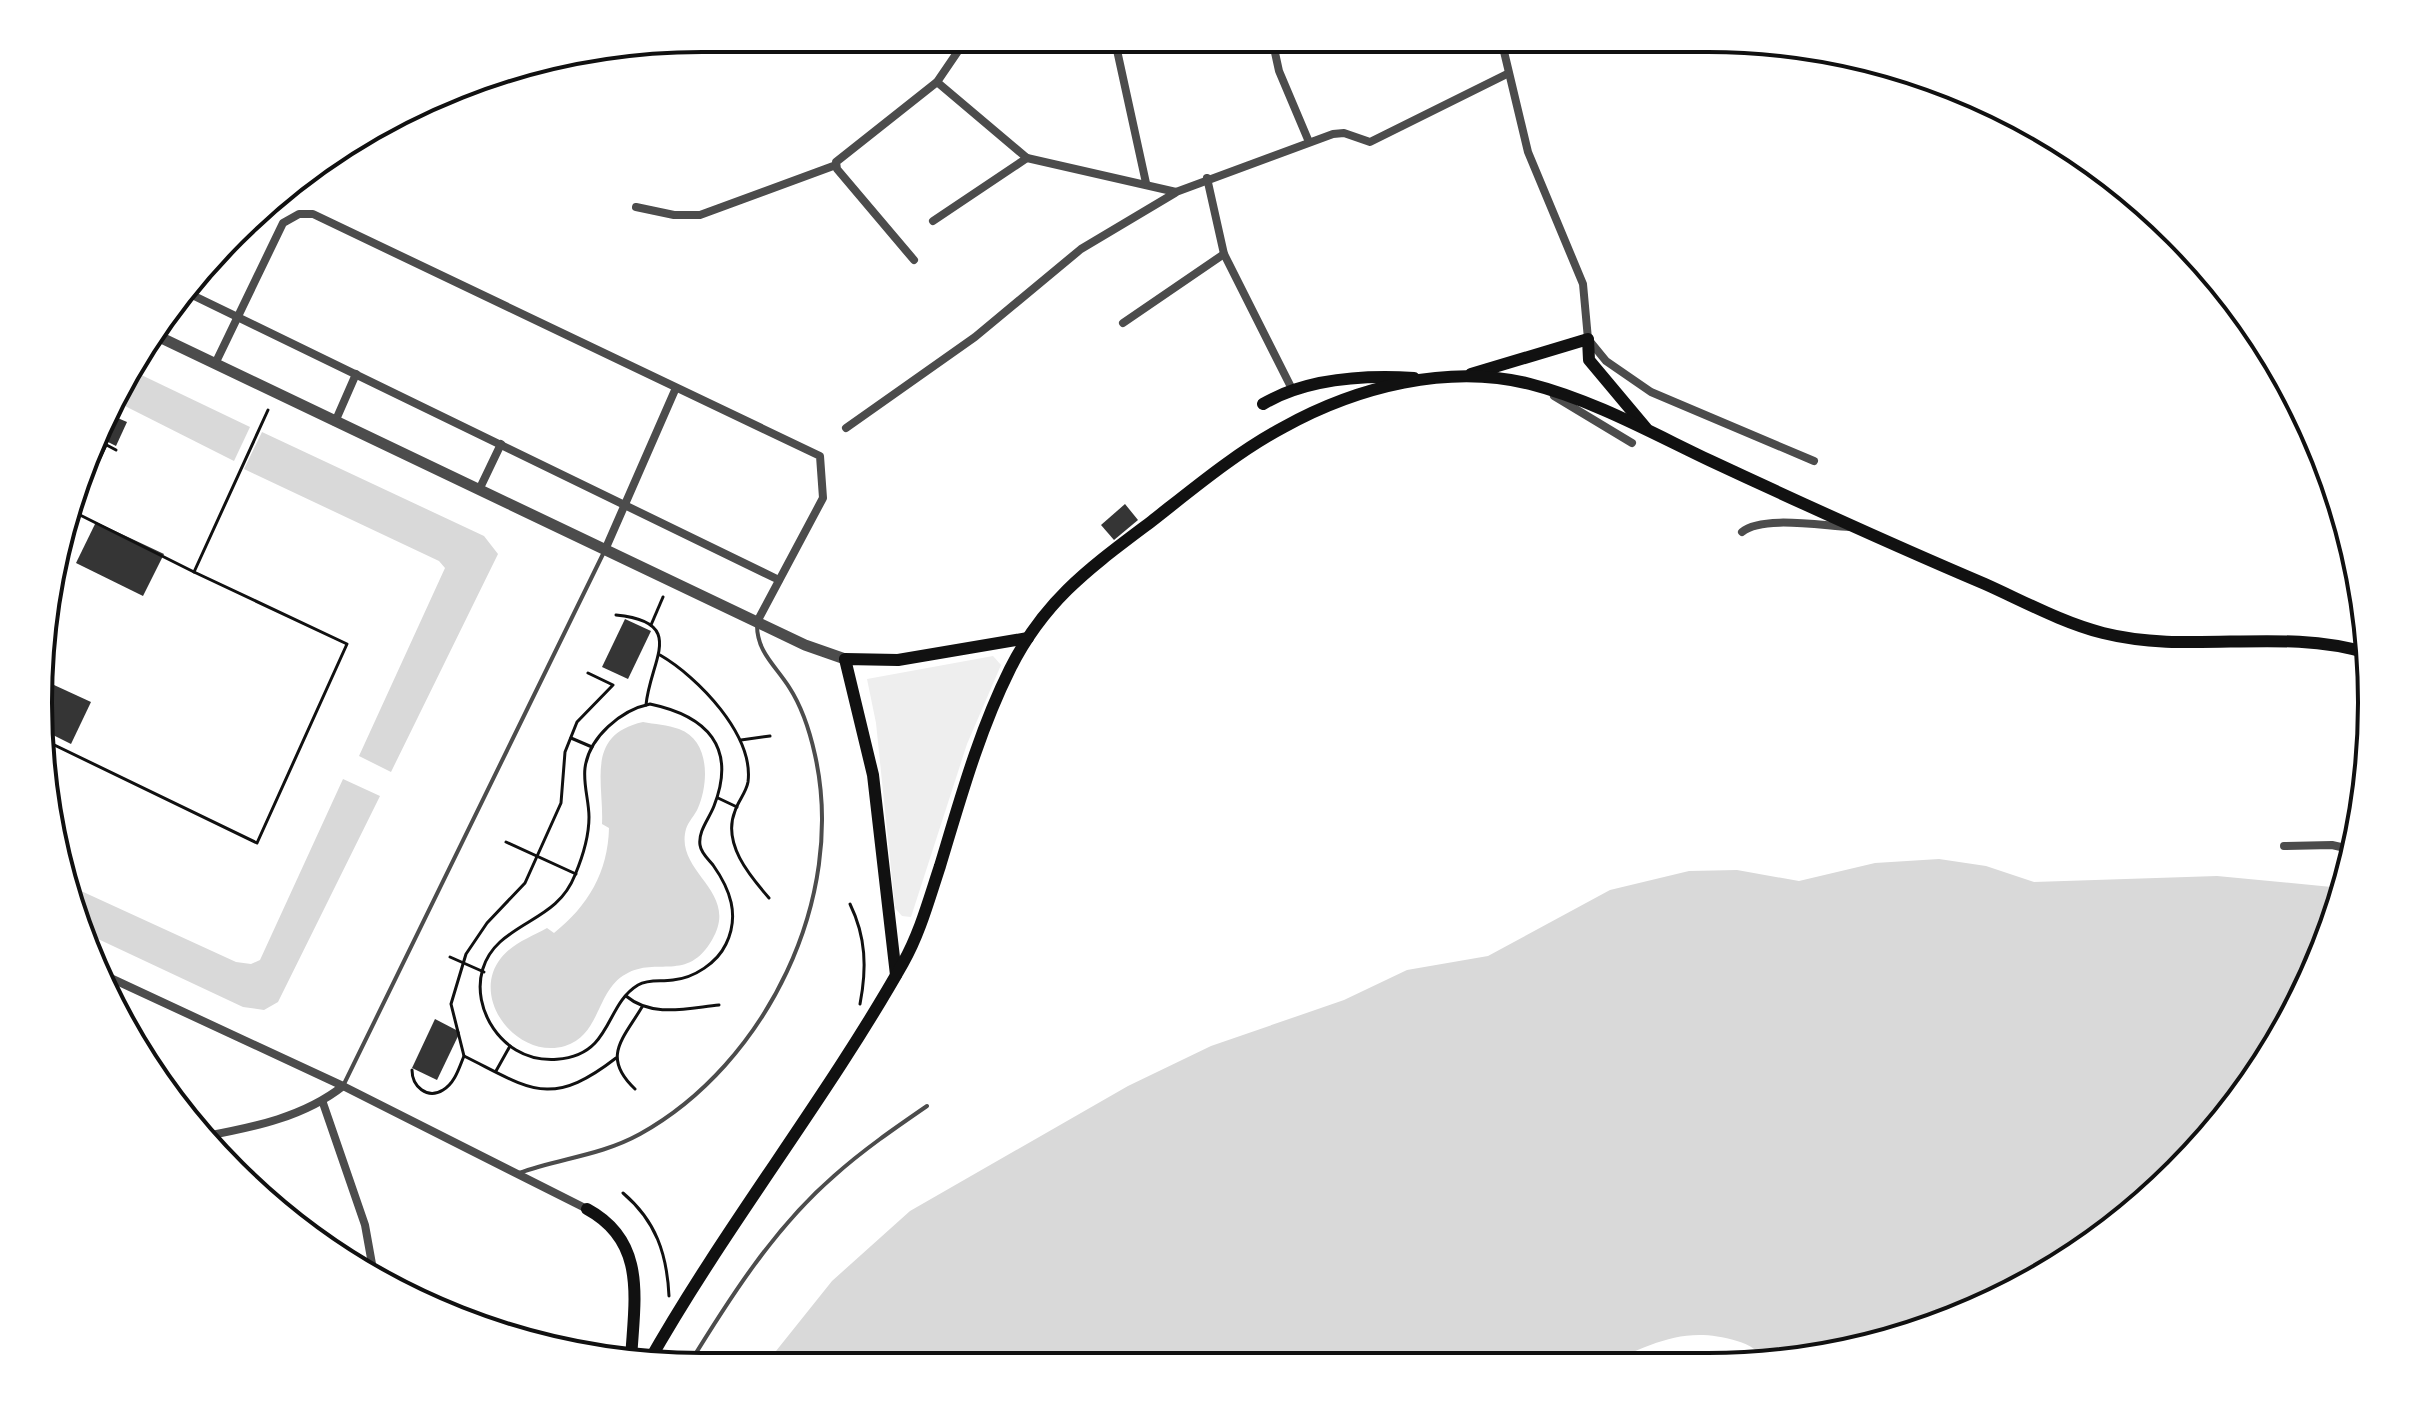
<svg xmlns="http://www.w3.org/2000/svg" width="2410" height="1405" viewBox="0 0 2410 1405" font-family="Quicksand,sans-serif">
<rect width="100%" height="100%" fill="#fff"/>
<path fill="#eee" d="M993 656 1001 665 967 744 911 917 902 916 895 908 876 723 867 679Z"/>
<g fill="#d9d9d9">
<path d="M133 371 250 427 234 461 119 403Z"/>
<path d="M262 432 484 536 498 554 391 772 359 756 445 568 439 561 244 469Z"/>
<path d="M643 722C654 724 668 725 679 729 710 740 709 783 698 808 695 815 688 822 686 829 674 873 741 891 712 940 687 983 657 956 626 974 596 990 601 1035 565 1046 517 1060 469 998 501 958 513 943 531 937 547 928L554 933C588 906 608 872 609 828L602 824C604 782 585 735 643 722Z"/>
<path d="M343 779 380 796 278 1002 264 1010 243 1007 81 931 73 917 68 885 236 962 251 964 260 960Z"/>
<path d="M1939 859 1986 866 2034 882 2217 876 2342 888 2322 956 2260 1071 2177 1173 2040 1278 1997 1294 1993 1299 1921 1332 1766 1363C1759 1350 1750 1345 1737 1341 1682 1324 1650 1346 1599 1366H764L832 1281 910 1211 1128 1086 1211 1046 1344 1000 1407 970 1488 956 1610 890 1689 871 1737 870 1799 881 1875 863Z"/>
</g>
<g fill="#353535">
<path d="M113 416 127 422 116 446 102 439Z"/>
<path d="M1125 504 1138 520 1114 540 1101 525Z"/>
<path d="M96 522 164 554 143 596 76 563Z"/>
<path d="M625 619 651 631 628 679 602 667Z"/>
<path d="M41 679 91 702 71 744 43 730 38 703Z"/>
<path d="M435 1019 460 1032 437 1080 412 1068Z"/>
</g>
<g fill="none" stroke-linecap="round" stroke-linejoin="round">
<g stroke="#111" stroke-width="3">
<path d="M101 442 116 450"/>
<path d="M70 510 194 572"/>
<path d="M59 542 106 445"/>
<path d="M616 615C688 622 650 660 646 705"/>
<path d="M651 625 663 597"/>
<path d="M660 655C698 677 754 735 748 782 746 793 738 801 735 811 722 843 749 875 769 898"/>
<path d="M650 704C707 716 737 747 714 806 709 819 698 831 700 845 701 853 708 859 713 865 730 889 740 915 726 944 717 963 694 978 673 980 661 982 649 979 638 985 615 999 612 1025 595 1043 576 1063 539 1064 516 1050 480 1028 465 974 500 942 527 918 560 913 575 875 583 856 589 838 589 817 589 801 583 784 585 768 589 737 621 710 650 704Z"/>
<path d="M571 738 592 747"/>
<path d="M44 740 257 843 347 644 194 572 268 410"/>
<path d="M741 740 770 736"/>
<path d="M718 798 737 807"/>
<path d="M506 842 576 874"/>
<path d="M850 904C866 937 867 968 860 1004"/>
<path d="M450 957 484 972"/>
<path d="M626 996C652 1018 688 1008 719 1005"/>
<path d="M464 1056 451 1004 466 954 487 923 525 883 561 803 565 752 577 722 613 685 588 673"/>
<path d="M412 1070C412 1086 427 1100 443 1090 455 1083 459 1068 464 1056 529 1088 549 1110 616 1058"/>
<path d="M496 1071 510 1046"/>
<path d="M635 1089C601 1057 623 1039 642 1007"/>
<path d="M623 1193C656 1221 667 1254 669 1296"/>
</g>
<g stroke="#4c4c4c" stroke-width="4">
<path d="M343 1086 604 552"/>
<path d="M519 1173C560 1158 600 1156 640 1134 766 1064 847 898 815 755 810 732 802 707 789 687 775 665 757 652 757 625"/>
<path d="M688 1366C729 1299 774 1228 834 1176 863 1150 895 1128 927 1106"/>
</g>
<g stroke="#4c4c4c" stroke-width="8">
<path d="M1272 39 1279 71 1309 142"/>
<path d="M1501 39 1528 152 1583 284 1588 339 1606 361 1651 392 1814 461"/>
<path d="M1115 41 1146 183"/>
<path d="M937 82 1027 158 1176 192 1333 134 1344 133 1370 142 1507 74"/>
<path d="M1207 178 1224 254 1293 391"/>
<path d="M636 207 674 215H700L836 165"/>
<path d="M933 221 1027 158"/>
<path d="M914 260 837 169 836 162 937 82 967 38"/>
<path d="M188 293 779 580"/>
<path d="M1123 323 1224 254"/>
<path d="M215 364 283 223 299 214H313L820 456 823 498 757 622"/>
<path d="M1554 396 1632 443"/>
<path d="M335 422 356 374"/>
<path d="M846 428 975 337 1081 249 1175 193"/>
<path d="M479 490 501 444"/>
<path d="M1742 532C1762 515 1823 526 1850 527"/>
<path d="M605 550 675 390"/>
<path d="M2284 846 2332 845 2354 850"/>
<path d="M104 975 343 1086 587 1209"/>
<path d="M323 1103 365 1225 374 1275"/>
<path d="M206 1136C254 1127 304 1117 343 1086"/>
</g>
<path stroke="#4c4c4c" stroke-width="11" d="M151 333 805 645 845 659"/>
<g stroke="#111" stroke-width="12">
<path d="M1471 374 1588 339 1589 360 1646 428"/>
<path d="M1263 404C1307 378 1364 375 1414 378"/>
<path d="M896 975 873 775 845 659 898 660 1028 638"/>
<path d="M587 1209C648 1242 634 1301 631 1360"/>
<path d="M648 1363C726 1225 825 1101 903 963 920 933 929 899 940 866 960 800 979 731 1010 669 1045 599 1091 567 1152 521 1194 488 1237 452 1284 427 1356 387 1449 363 1530 384 1593 400 1652 433 1711 461 1801 503 1893 545 1985 584 2023 601 2063 623 2103 633 2190 655 2281 627 2367 653"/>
</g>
</g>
<path d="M0 0H2410V1405H0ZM702 52H1708A650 650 0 0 1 2358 702V703A650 650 0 0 1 1708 1353H702A650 650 0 0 1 52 703V702A650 650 0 0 1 702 52Z" fill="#fff" fill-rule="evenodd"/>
<path fill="none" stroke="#111" stroke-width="4" d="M702 52H1708A650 650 0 0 1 2358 702V703A650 650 0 0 1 1708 1353H702A650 650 0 0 1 52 703V702A650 650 0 0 1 702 52Z"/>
</svg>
